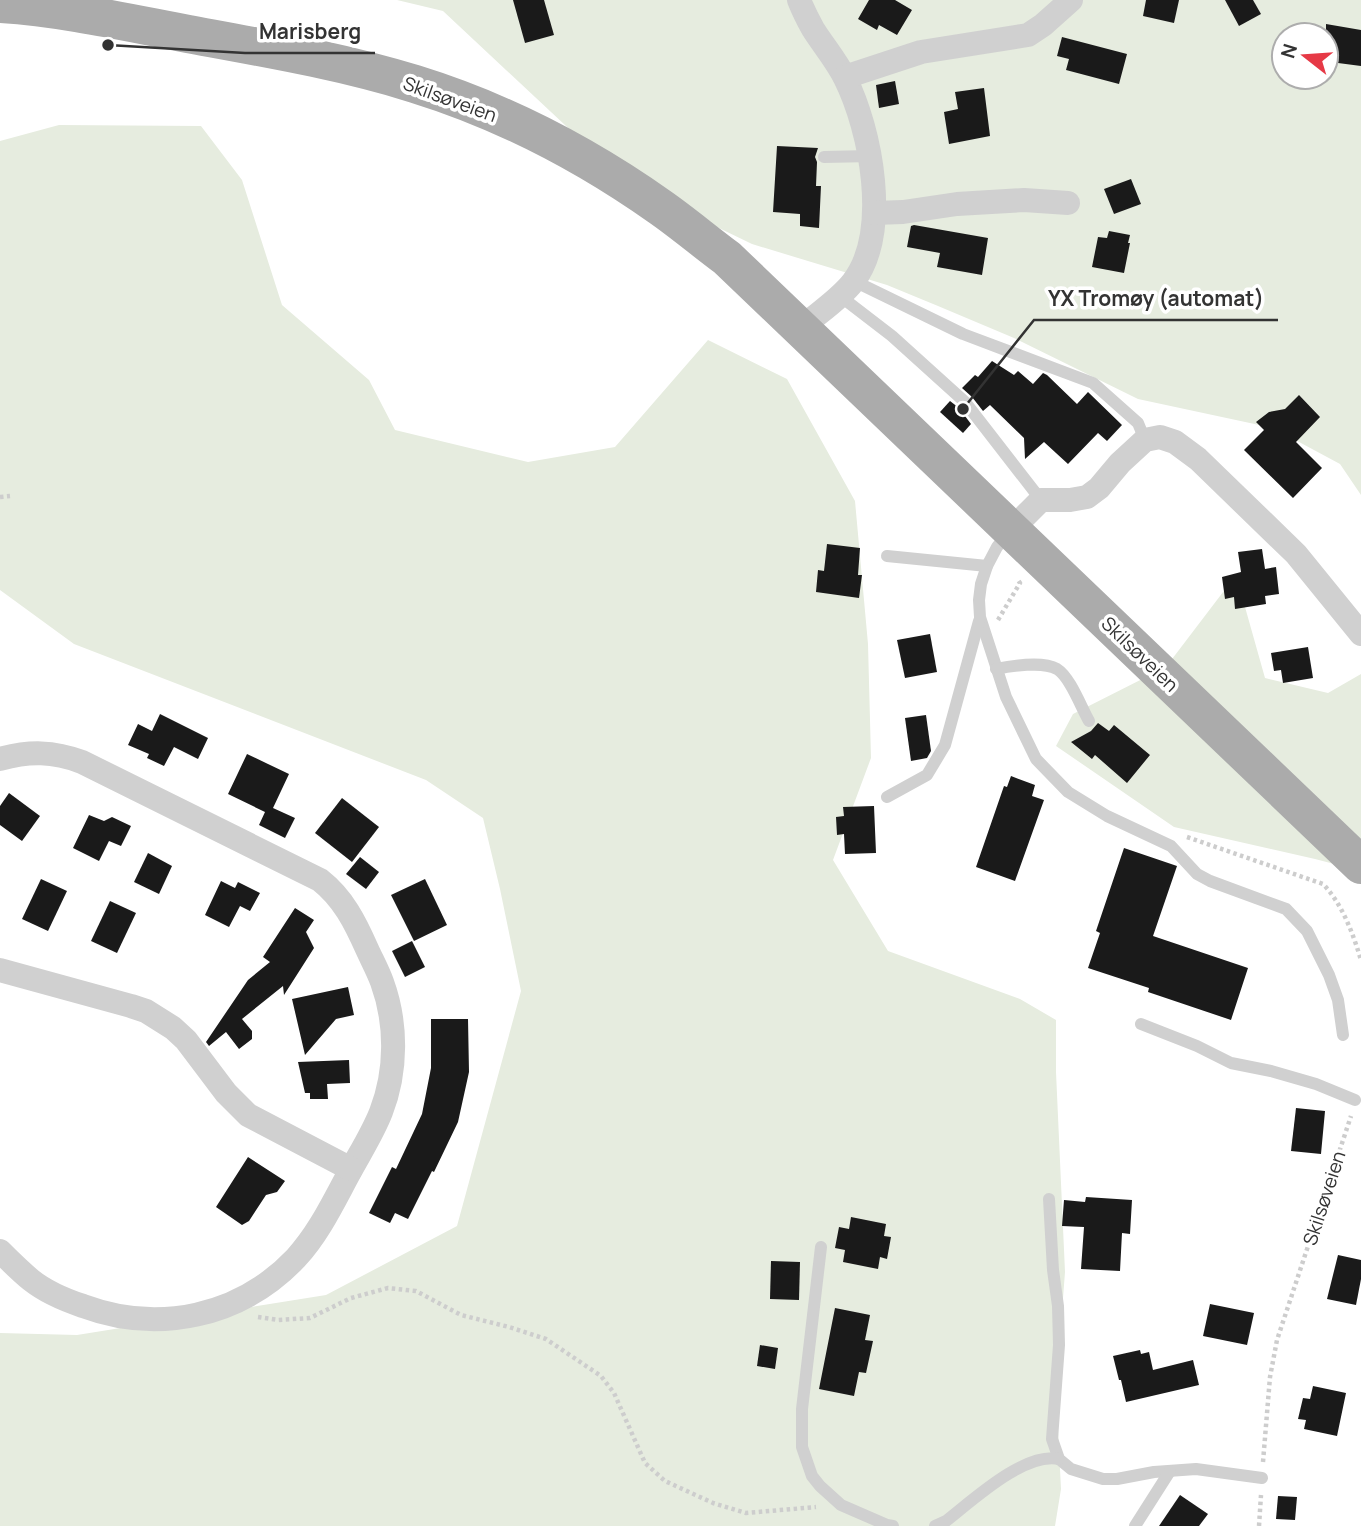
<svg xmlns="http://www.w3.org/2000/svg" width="1361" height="1526" viewBox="0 0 1361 1526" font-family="Manrope,sans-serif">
<rect width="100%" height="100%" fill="#fff"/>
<g fill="#e6ecdf" fill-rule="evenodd">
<path d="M397 0H1361V495L1340 464 1273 428 1138 399 1014 338 938 306 887 285 752 244 628 184 443 11ZM1284 35H1326V77H1284Z"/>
<path d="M59 125 201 126 242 180 282 305 369 380 395 430 528 462 615 447 708 340 787 379 855 501 868 644 871 758 833 860 888 951 1020 999 1056 1020V1072L1065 1272 1056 1389 1061 1489 1055 1526H0V1333L77 1335 326 1295 457 1226 521 991 500 889 483 818 426 780 74 644 0 590V141Z"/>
<path d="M1236 575 1265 678 1328 693 1361 674V871L1315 859 1174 827 1056 746 1073 714 1166 667Z"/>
</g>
<g fill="#1a1a1a">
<path d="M513 0H544L554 35 525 43Z"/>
<path d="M869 0H895L912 10 897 35 879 25 877 30 858 19Z"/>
<path d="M1146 0H1179L1174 23 1143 16Z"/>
<path d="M1225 0H1253L1261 14 1239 26Z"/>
<path d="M1326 24 1361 30V66L1338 63 1339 54 1326 52Z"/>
<path d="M1062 37 1127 54 1119 84 1066 70 1069 59 1057 56Z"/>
<path d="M895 81 899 104 879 108 876 85Z"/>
<path d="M984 88 990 136 949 144 944 112 958 109 955 92Z"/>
<path d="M777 146 818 148 815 157 817 162 816 186H821L819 228 800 226V214L773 212Z"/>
<path d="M1131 179 1141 204 1114 214 1104 189Z"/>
<path d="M914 225 988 238 982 275 937 267 940 253 907 247 911 226Z"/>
<path d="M1109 231 1130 235 1128 243H1130L1124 273 1092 267 1098 237 1107 238Z"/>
<path d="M992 361 1014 375 1018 371 1033 384 1043 373 1047 375 1077 404 1088 392 1122 425 1107 441 1098 433 1068 464 1044 442 1025 459 1024 438 990 405 983 411 972 397 962 388 975 375 978 377Z"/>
<path d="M1299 395 1320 417 1296 442 1322 468 1293 498 1244 450 1264 430 1256 422 1269 412 1285 409Z"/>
<path d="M950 401 959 408 971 424 963 433 940 412Z"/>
<path d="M827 544 860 548 858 575H862L859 598 816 592 818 570 824 571Z"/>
<path d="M1262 549 1265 569 1276 567 1279 594 1265 596 1266 604 1235 609 1234 597 1225 599 1222 577 1241 572 1238 552Z"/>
<path d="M930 634 937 672 905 678 897 640Z"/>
<path d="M1308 647 1313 678 1283 683 1281 670 1274 671 1271 653Z"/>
<path d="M160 714 208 738 198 759 174 747 164 766 147 758 149 754 128 745 138 724 152 731Z"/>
<path d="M926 715 931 751 927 758 911 761 905 718Z"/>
<path d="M1098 723 1109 731 1114 725 1150 755 1127 783 1095 755 1092 759 1071 742 1091 731Z"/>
<path d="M247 754 289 774 273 808 295 818 285 838 259 825 265 812 228 794Z"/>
<path d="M1011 776 1035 785 1032 796 1044 800 1015 881 976 867 1004 786 1007 787Z"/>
<path d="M9 793 40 816 22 841 0 825V806Z"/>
<path d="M342 798 379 827 352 862 315 833Z"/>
<path d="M874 806 876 853 845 854 844 834 837 835 836 817 844 816 843 807Z"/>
<path d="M89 815 104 821 112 817 131 826 121 846 109 841 99 861 73 848Z"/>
<path d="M1124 848 1177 866 1153 936 1248 968 1231 1020 1148 992 1149 988 1088 968 1100 933 1096 931Z"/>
<path d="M148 853 172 866 159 894 134 882Z"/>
<path d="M360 857 379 872 366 889 346 874Z"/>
<path d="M41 879 67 891 48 931 22 919Z"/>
<path d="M425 879 447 925 414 941 391 895Z"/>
<path d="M221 881 235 888 238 882 260 893 250 911 240 906 229 927 205 915Z"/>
<path d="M110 901 136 913 117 953 91 941Z"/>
<path d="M295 908 314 920 306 932 314 948 284 995 283 986 242 1019 252 1031V1039L239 1049 226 1032 209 1046 206 1042 248 980 270 962 263 957Z"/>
<path d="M412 941 425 967 405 977 392 951Z"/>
<path d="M348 987 354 1015 336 1019 305 1055 292 999Z"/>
<path d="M431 1019H468L469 1072 458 1122 434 1172 432 1171 408 1219 395 1213 390 1223 369 1213 392 1167 396 1169 422 1114 431 1068Z"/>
<path d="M349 1060 350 1083 327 1084 328 1099H310V1093H305L298 1062Z"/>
<path d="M1296 1108 1325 1111 1321 1154 1291 1151Z"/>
<path d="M248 1157 285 1181 277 1192 266 1195 249 1221 242 1225 216 1207Z"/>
<path d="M1086 1197 1132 1200 1130 1234 1122 1233 1120 1271 1081 1269 1084 1227 1062 1226 1064 1200 1085 1202Z"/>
<path d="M851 1217 886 1224 884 1236 891 1237 887 1259 880 1257 878 1269 843 1262 845 1250 835 1248 839 1227 849 1229Z"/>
<path d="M1338 1255 1361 1260V1279L1356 1305 1327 1299Z"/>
<path d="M771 1261 800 1262 799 1300 770 1299Z"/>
<path d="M1210 1304 1254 1313 1247 1345 1203 1336Z"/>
<path d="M835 1308 870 1315 865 1340 873 1341 866 1373 859 1372 854 1396 819 1389Z"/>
<path d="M760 1345 778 1348 775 1369 757 1366Z"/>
<path d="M1140 1350 1141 1354 1149 1352 1153 1370 1193 1360 1199 1385 1126 1402 1121 1380H1119L1113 1356Z"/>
<path d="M1313 1386 1346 1393 1337 1436 1304 1429 1306 1420 1298 1419 1303 1398 1310 1399Z"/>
<path d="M1180 1495 1208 1514 1199 1526H1159Z"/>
<path d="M1278 1496 1297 1497 1295 1520 1276 1519Z"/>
</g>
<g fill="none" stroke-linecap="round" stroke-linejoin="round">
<g stroke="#cdcdcd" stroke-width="4.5" stroke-dasharray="3.5 3.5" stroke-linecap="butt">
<path d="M0 497 10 496"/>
<path d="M998 620 1020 583 1018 580"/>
<path d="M1187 837 1323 884C1343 905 1353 934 1361 960"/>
<path d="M258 1317 278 1320 310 1318 351 1298 388 1288 416 1291 461 1315 509 1327 546 1339 601 1376 614 1393 645 1463 665 1481 713 1503 746 1513 816 1507"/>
<path d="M1263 1462 1270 1377 1277 1340 1351 1116"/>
<path d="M1259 1526 1261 1495"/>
</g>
<g stroke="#d0d0d0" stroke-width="12">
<path d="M824 157 871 156"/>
<path d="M854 281 963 334 1093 383 1138 423 1145 440"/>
<path d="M840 296 892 336 965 402 1041 500"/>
<path d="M1008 533 997 547 987 566 981 584 979 600 980 617 1006 697 1036 759 1068 792 1107 816 1171 846 1197 874 1210 881 1286 909 1307 931 1329 975 1338 1000 1343 1035"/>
<path d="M887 556 987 566"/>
<path d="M996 669C1011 666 1043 661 1057 669 1070 677 1081 707 1089 721"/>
<path d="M887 797 927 775 945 745 979 621"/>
<path d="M1141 1024 1197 1046 1231 1063 1271 1071 1316 1084 1355 1100"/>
<path d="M1049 1199 1053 1270 1058 1306 1059 1345 1052 1439 1059 1459 1071 1469 1103 1479H1117L1154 1472 1196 1469 1262 1478"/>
<path d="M821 1247 802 1409V1447L812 1476 820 1486 841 1505 887 1525 893 1526"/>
<path d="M935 1526 946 1521C973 1500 1024 1452 1059 1459"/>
<path d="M1135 1526 1170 1471"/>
</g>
<g stroke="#d0d0d0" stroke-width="24">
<path d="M799 0C803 10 808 20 813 29 823 45 836 60 845 78 871 130 891 232 853 282 839 300 818 313 801 328"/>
<path d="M845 77 921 52 1028 35 1043 25 1071 0"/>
<path d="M874 213 903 212 957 204 1024 200 1068 203"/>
<path d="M1011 530 1041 500H1070L1087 497 1099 488 1120 463 1145 440 1160 437 1175 442 1198 459 1296 554 1361 634"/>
<path d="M0 759C29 751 53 751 82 762L320 880C343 898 355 922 367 949 372 960 378 971 382 982 397 1023 397 1071 381 1112 372 1135 358 1156 347 1177 332 1205 318 1234 296 1258 240 1317 158 1334 83 1306 65 1300 46 1292 31 1280 20 1271 10 1261 0 1251"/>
<path d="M0 970 131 1006 146 1011 173 1028 186 1040 226 1093 248 1115 351 1169"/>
</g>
<path stroke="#ababab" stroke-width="38" d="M0 4C63 8 125 22 188 34 264 48 341 61 415 84 502 111 585 154 660 207 683 223 704 241 727 258L1361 865"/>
</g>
<g text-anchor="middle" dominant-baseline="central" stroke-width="7" stroke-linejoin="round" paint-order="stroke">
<g font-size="19" fill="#333" stroke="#fff">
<text transform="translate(450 99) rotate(20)">Skilsøveien</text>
<text transform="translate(1140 654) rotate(44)">Skilsøveien</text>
<text transform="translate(1324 1198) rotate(-72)">Skilsøveien</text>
</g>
</g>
<path fill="none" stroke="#333" stroke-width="2.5" d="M108 45L245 53H375M963 409L1034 320H1278"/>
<g fill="#333" stroke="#fff" stroke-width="2.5">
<circle cx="108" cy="45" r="7"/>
<circle cx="963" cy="409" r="7"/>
</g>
<g font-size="21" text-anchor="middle" font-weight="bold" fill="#333" stroke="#fff" stroke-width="7" stroke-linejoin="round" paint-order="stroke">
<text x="310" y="39">Marisberg</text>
<text x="1156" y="306">YX Tromøy (automat)</text>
</g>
<g transform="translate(1305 56) rotate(287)"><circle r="33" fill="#ffffff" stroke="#adadad" stroke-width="2"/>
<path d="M0-5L12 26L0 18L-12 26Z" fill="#e63946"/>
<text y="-10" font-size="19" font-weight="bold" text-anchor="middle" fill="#333333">N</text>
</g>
</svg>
